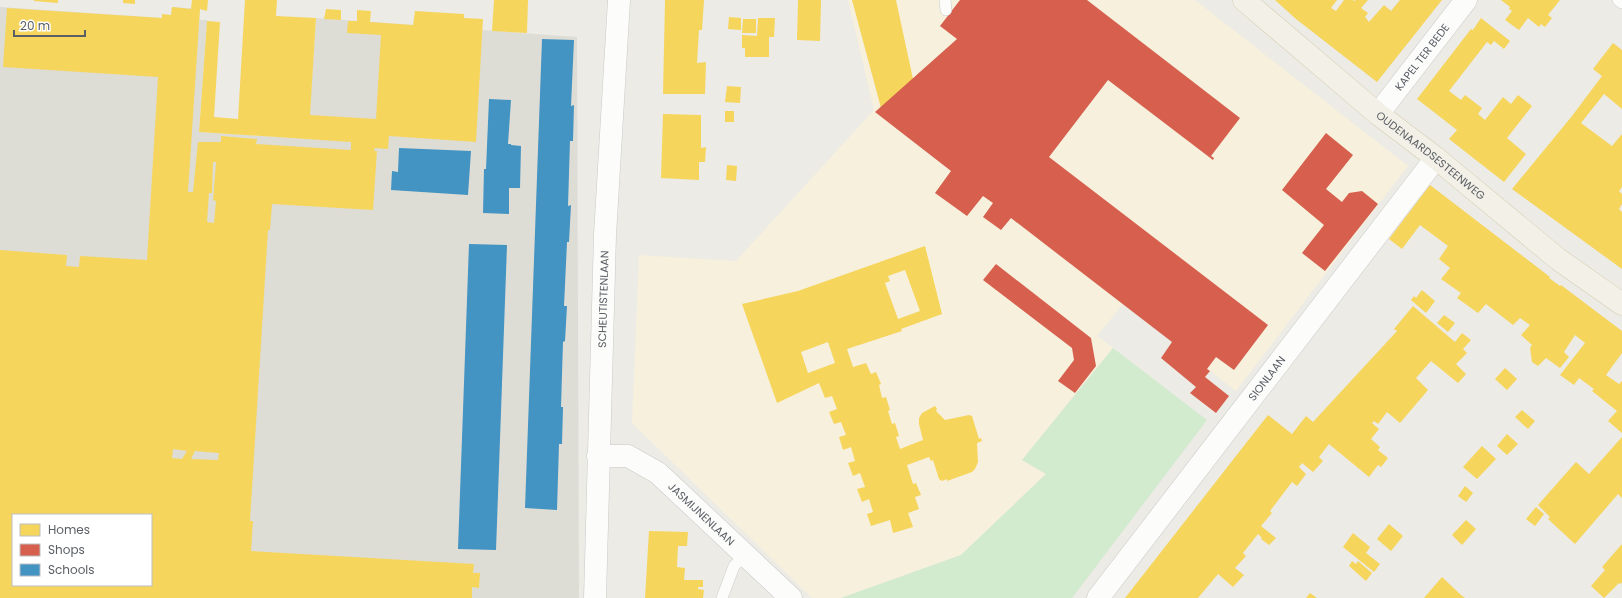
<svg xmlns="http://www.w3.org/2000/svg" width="1622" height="598" viewBox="0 0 1622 598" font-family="Poppins,sans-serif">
<rect width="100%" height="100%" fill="#ecebe5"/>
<path fill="#f6f0dd" d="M848 0H1195L1408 166 1236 391 1123 304 1097 336 1113 348 1022 460 1046 474 961 555 841 598H812L632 423 639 255 736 261 874 110Z"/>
<path fill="#deddd5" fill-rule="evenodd" d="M0 7 162 18 171 15 172 7 200 9 199 20H207V21L199 132 308 139 316 18 577 37 579 598H0ZM13 515H151V585H13Z"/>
<path fill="#d2eace" d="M1113 348 1207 420 1072 598H841L961 555 1046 474 1022 460Z"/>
<g fill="#f6d55c" fill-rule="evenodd">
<path d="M34 0H58V3L34 1Z"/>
<path d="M123 0H135V4L123 3Z"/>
<path d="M192 0H208L207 11 200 9 188 192H193L198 142H221V136L257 139 256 144 351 150V142L199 132 207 21 220 22 214 117 238 119 245 0H277L276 16 316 18 310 115 376 119 381 35 347 33 348 21H357V10L371 11 370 22 413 25 415 11 464 14V18L483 19 476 142 389 136 388 149 375 148 374 151H377L373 210 272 204 270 230H268L250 521H253L251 551 474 564 473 573H480L479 588 472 587V598H0V250L67 255 66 266 79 267 80 256 147 260 158 77 3 67 7 8 162 18V14L171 15 172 7 191 9ZM213 162H216L213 200 216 201 214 223 207 222 209 193H212ZM173 449 187 451 182 459 172 458ZM195 451 219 453 218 460 191 459ZM13 515H151V585H13Z"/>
<path d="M494 0H528L527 33 492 31Z"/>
<path d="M665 0H704L702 30H699L697 63 706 62 705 94H663Z"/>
<path d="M798 0H821L820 41 797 40Z"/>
<path d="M852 0H896L913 79 881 108Z"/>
<path d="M1275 0H1337L1331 8 1336 11 1344 0H1353L1354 1 1356 0H1368L1361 8 1368 13 1365 17 1369 22 1384 5 1391 11 1400 0H1442L1377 82 1296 19Z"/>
<path d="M1501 0H1560L1548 15 1552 18 1545 27 1541 24 1539 27 1528 18 1519 30 1505 20 1512 11 1509 9 1510 7Z"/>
<path d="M326 9 341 10V20L324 19Z"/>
<path d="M729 17 741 18V30L728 29Z"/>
<path d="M758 18H775L774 37H769V57H745V48H742V35L757 36Z"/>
<path d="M1481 18 1510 41 1504 49 1494 41 1491 45 1487 42 1449 91 1461 100 1465 95 1482 108 1478 114 1485 120 1503 97 1511 104 1518 95 1532 106 1507 138 1526 154 1504 182 1449 139 1457 130 1417 99 1471 29 1473 30Z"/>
<path d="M743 19H756V33H742Z"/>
<path d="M1613 43 1622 50V109L1604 94 1581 123 1612 146 1622 134V187L1619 191 1622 194V204L1619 209 1622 212V269L1512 189 1572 116 1602 76 1593 69Z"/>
<path d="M727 86 741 87 740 103 725 102Z"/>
<rect x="725" y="111" width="9" height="11"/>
<path d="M663 114 701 115V148L706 147 705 162H699V180L661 178Z"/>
<path d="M727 165 737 166 736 181 726 180Z"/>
<path d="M1430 185 1550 277 1549 278 1560 286 1561 285 1622 331V353L1606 375 1619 384 1622 381V433L1608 421 1617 411 1592 391 1594 389 1579 378 1574 385 1560 375 1585 343 1575 335 1564 352 1569 357 1560 368 1546 358 1538 366 1532 362 1530 348 1532 345 1521 335 1530 325 1520 318 1513 325 1486 304 1478 313 1457 298 1461 293 1441 279 1450 268 1439 259 1448 246 1420 225 1402 249 1389 239Z"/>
<path d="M925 246 942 314 901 329 902 331 847 349 853 367 866 363 871 374 876 372 881 384 879 385 882 398 886 397 890 410 888 411 892 424 895 423 899 436 896 437 900 449 923 440 919 424V418L922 413 935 406 937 409 936 411 945 420 969 415 972 416 979 439 981 438 982 441 977 443 978 462 975 469 972 472 947 481V479L942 481 939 479 933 460 931 461 929 457 907 465 913 484 916 483 921 495 915 497 919 509 908 513 913 527 893 533 890 520 871 526 867 514 873 512 869 499 862 502 857 489 865 487 860 473 853 476 848 463 855 461 851 447 843 450 839 437 846 435 841 422 834 424 829 412 837 409 832 396 825 398 819 383 777 403 742 304 798 291ZM905 270 920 311 898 319 885 283 890 281 888 276ZM828 342 835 363 808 373 801 352Z"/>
<path d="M1422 290 1435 301 1426 313 1411 300 1414 296 1416 298Z"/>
<path d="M1413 306 1455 342 1462 333 1471 340 1463 349 1467 353 1456 364 1466 374 1458 383 1431 361 1416 378 1428 390 1400 423 1387 412 1378 424 1374 421 1372 423 1379 429 1371 439 1380 447 1378 450 1388 458 1381 467 1378 465 1369 477 1329 444 1319 457 1323 461 1313 472 1302 463 1299 467 1306 474 1297 486 1292 482 1270 511 1272 513 1261 526 1276 538 1269 545 1261 539 1262 538 1258 534 1243 553 1246 556 1235 568 1244 575 1233 587 1218 574 1198 598H1125L1268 415 1292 434 1306 416 1313 422 1397 331 1394 329Z"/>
<path d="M1444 315 1455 323 1448 332 1437 323Z"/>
<path d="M1505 368 1517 379 1507 390 1495 379Z"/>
<path d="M1522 410 1535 421 1528 429 1515 417Z"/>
<path d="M1507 434 1518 444 1507 455 1497 446Z"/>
<path d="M1622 437V498L1618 494 1575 544 1548 519 1550 517 1538 505 1576 462 1589 474Z"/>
<path d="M1482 446 1496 459 1477 479 1463 467Z"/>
<path d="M1465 486 1473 493 1466 502 1458 496Z"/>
<path d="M1536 507 1544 514 1535 526 1526 519Z"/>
<path d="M1466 520 1476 529 1462 545 1452 535Z"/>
<path d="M1389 524 1403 536 1391 551 1377 539Z"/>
<path d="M649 531 688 532 687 546H678L677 567 685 568 684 580H703V587H698V589L704 590 703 598H645Z"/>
<path d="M1353 533 1370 547 1366 553 1380 564 1374 572 1343 547Z"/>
<path d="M1622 544V582L1621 584 1619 583 1604 598 1591 586 1605 570 1602 567Z"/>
<path d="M1352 561 1356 564 1358 561 1372 573 1366 581 1349 566Z"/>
<path d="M1442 577 1461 595 1465 598H1424Z"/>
<path d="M1310 593 1317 598H1306Z"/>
</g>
<g fill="#d6604d">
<path d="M960 0H1087L1240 118 1211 156 1214 158 1213 160 1108 80 1049 157 1268 325 1234 370 1216 357 1207 369 1210 371 1205 377 1229 396 1216 413 1190 393 1196 387 1161 358 1172 342 1011 218 1001 230 983 217 993 203 983 196 967 216 935 193 951 171 875 112 957 39 940 26Z"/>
<path d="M1326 133 1353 155 1326 189 1342 202 1349 193 1362 191 1378 204 1325 271 1302 253 1324 225 1282 190Z"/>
<path d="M996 264 1091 338 1096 366 1075 393 1058 381 1074 360 1072 348 983 280Z"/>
</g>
<g fill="#4393c3">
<path d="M542 39 574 40 571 106 574 105 573 141H570L568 206 571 205 569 242H567L564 306H567L565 341 563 342 561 407H563L562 444H559L557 510 525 508Z"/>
<path d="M489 99 511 100 508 144H511V145L521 146 520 188H509V214L483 213 484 169H486Z"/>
<path d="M399 148 471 151 468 195 391 190 392 171 398 172Z"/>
<path d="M469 244 507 245 496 550 458 549Z"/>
</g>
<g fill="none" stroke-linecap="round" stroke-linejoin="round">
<g stroke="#c9cac9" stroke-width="12">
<g id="lane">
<path d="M945 0 946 10"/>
<path d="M1618 0 1622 3"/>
<path d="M722 598 734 566 745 555"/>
</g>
</g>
<g stroke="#c9cac9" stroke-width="23">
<g id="street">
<path id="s1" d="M1378 114 1466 0"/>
<path id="s2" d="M598 456H628L658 473 791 598"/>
<path id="s3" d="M595 598 605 235 619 0"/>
<path id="s4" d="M1098 598 1436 158"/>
</g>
</g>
<g stroke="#d6ccb1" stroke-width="23">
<g id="primary">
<path id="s5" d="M1244 0 1378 114 1436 158 1558 259 1622 304"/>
</g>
</g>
<use href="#lane" stroke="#fcfcfb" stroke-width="11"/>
<use href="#street" stroke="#fcfcfb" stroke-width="22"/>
<use href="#primary" stroke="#f3f1e7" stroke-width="22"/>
</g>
<g text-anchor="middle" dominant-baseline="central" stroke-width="4" stroke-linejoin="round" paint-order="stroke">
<g font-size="11" fill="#5a5f65" stroke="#fff">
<text stroke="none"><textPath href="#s1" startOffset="72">KAPEL TER BEDE</textPath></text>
<text stroke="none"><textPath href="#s5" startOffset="243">OUDENAARDSESTEENWEG</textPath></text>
<text stroke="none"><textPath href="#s3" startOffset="299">SCHEUTISTENLAAN</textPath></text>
<text stroke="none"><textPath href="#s4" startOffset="277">SIONLAAN</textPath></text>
<text stroke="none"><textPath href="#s2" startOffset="124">JASMIJNENLAAN</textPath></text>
</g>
</g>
<rect x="12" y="514" width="140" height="72" fill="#ffffff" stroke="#bdbfc1"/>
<rect x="20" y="524" width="20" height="12" fill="#f6d55c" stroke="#bdbfc1"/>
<text x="48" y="534" font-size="12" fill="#5a5f65">Homes</text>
<rect x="20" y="544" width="20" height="12" fill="#d6604d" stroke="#bdbfc1"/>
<text x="48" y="554" font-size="12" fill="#5a5f65">Shops</text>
<rect x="20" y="564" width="20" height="12" fill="#4393c3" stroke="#bdbfc1"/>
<text x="48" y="574" font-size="12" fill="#5a5f65">Schools</text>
<path d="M14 30v6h71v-6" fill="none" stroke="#5a5f65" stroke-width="2"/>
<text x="20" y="30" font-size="12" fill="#5a5f65" stroke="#ffffff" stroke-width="3" paint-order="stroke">20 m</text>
</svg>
